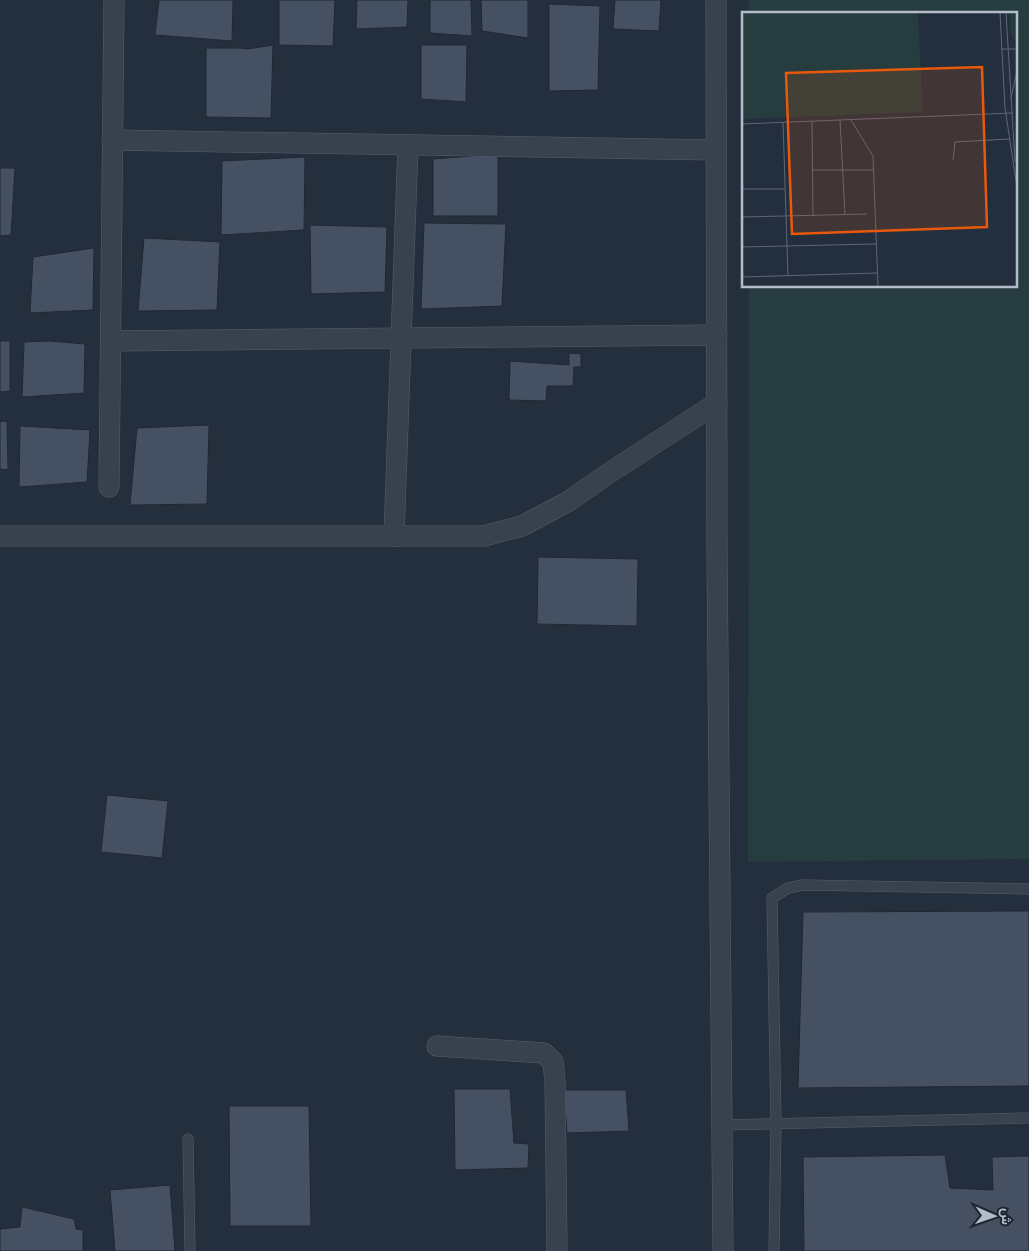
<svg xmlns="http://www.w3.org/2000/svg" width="1029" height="1251" viewBox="0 0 1029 1251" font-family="'Source Sans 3',Vazirmatn,sans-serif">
<rect width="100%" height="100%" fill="#242f3e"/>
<path fill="#263c3f" d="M749 0H1029V859L748 862 749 286H1015V14H749Z"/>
<g fill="#455162" stroke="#1f2835">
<path d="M159 0H233L232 41 155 35Z"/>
<path d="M279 0H335L333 46 279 45Z"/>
<path d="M357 0H408L407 27 356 29Z"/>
<path d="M430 0H471L472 36 430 33Z"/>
<path d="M481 0H528V38L482 31Z"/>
<path d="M615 0H661L659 31 613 29Z"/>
<path d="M549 4 600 6 598 90 549 91Z"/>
<path d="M273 45 271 118 206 117V48H240L248 49Z"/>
<path d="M421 45H467L466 102 421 99Z"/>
<path d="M498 154V216H433V159Z"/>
<path d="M305 157 304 230 221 235 222 161Z"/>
<path d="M0 168H15L11 235 0 236Z"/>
<path d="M424 223 506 224 502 306 421 309Z"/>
<path d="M310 225 387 227 385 292 311 294Z"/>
<path d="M144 238 220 242 217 310 138 311Z"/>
<path d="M94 248 93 310 30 313 33 257Z"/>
<path d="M0 341H10V391L0 392Z"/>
<path d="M50 341 85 344 84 393 22 397 24 342Z"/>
<path d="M569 353 581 354V367H574L573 386H547L546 401 509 400 510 361 569 365Z"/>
<path d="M7 421 8 470 0 469V422Z"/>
<path d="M209 425 207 504 130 505 137 428Z"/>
<path d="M20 426 90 430 87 482 19 487Z"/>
<path d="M538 557 638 559 637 626 537 624Z"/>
<path d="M107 795 168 801 162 858 101 852Z"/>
<path d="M1029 911V1086L798 1088 803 912Z"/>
<path d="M454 1089H510L514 1143 529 1144 528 1168 455 1170Z"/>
<path d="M564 1090H626L629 1131 567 1133Z"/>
<path d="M229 1106H309L311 1226H230Z"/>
<path d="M945 1155 950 1188 993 1190 992 1157 1029 1156V1251H804L803 1157Z"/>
<path d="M170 1185 175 1251H115L110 1190Z"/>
<path d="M22 1207 74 1219 76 1229 83 1230V1251H0V1229L20 1227Z"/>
</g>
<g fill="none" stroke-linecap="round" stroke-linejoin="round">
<g stroke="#565f6c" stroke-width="11">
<g id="lane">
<path d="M722 1125 1029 1118"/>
<path d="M188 1139 190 1251"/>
<path d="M774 1251 776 1123 772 898 788 888 803 885 1029 889"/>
</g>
</g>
<g stroke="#565f6c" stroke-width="21">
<g id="street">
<path d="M716 0 717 549 723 1251"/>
<path d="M112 140 716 150"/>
<path d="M111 341 717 335"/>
<path d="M109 487 114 0"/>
<path d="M0 536H484L522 526 569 501 609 473 717 403"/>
<path d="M394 536 408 145"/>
<path d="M437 1046 544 1053 553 1062 555 1081 557 1251"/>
</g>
</g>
<use href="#lane" stroke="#38414e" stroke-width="10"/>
<use href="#street" stroke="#38414e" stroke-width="20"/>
</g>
<g transform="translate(742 12)">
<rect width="275" height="275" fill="#242f3e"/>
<path d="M0 1H176L181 100 0 107ZM268 1H275V31L269 23Z" fill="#263c3f"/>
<path fill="none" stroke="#5e6776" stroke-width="1" d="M258 1 263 96 275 175M264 1 273 150M259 37H275M269 86 275 59M98 108 103 203M109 108 131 144 136 274M70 109 71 204M41 110 46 264M0 112 270 101M211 148 213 130 267 127M70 158H132M0 177H43M0 205 125 202M0 235 134 232M0 265 135 261"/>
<path fill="#e8590c" fill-opacity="0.15" stroke="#e8590c" stroke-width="2.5" d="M240 55 245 215 50 222 44 61Z"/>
<rect width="275" height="275" fill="none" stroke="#b4bcc9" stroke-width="2.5"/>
</g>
<g transform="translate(994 1216) rotate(92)" stroke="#1d2633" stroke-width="4" paint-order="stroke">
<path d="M0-4L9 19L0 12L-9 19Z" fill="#b4bcc9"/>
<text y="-8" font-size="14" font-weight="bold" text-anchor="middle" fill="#b4bcc9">ش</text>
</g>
</svg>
